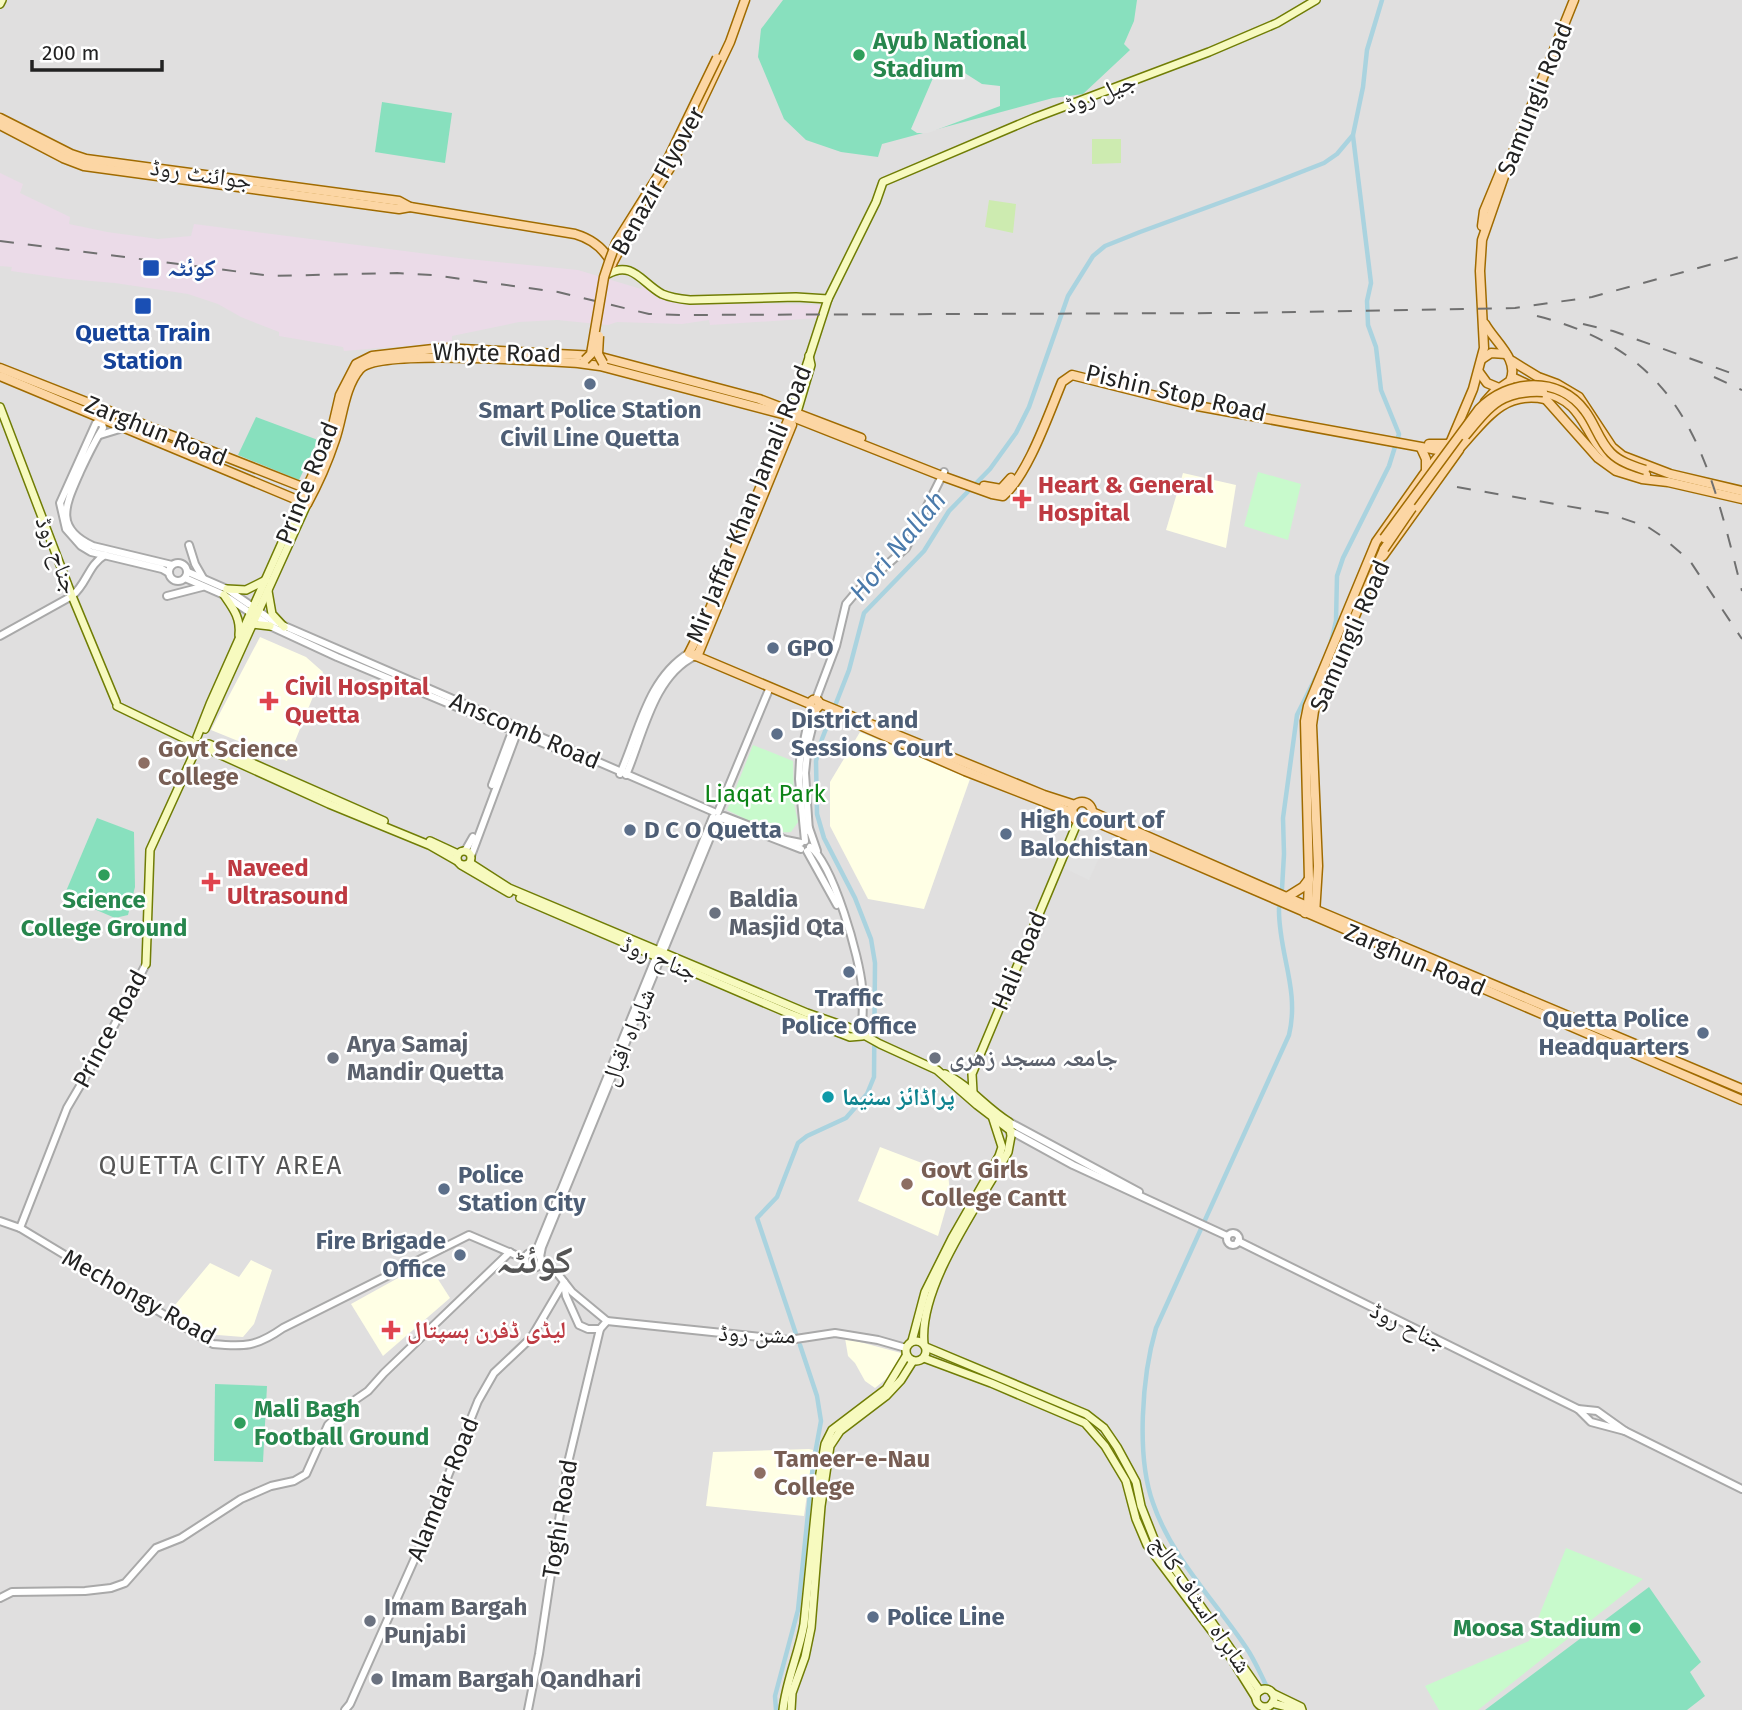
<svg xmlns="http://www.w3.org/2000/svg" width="1742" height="1710" viewBox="0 0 1742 1710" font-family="'Fira Sans','Noto Naskh Arabic',sans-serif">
<rect width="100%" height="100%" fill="#f2efe9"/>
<rect fill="#e0dfdf" x="0" y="0" width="1742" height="1710"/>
<path fill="#ebdbe8" d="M0 173 23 184 20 193 70 217 69 224 107 232 158 239 191 236 194 224 459 258 578 270 641 289 642 286 662 297 684 302 822 305 818 318 710 325 709 320 682 324 617 322 608 325 557 320 519 322 452 336V342L344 351 343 347 279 336V332L241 317 218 304 188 294 115 283 68 279 11 271 12 267 0 266Z"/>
<g fill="#ffffe5">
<path d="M1183 473 1236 485 1226 548 1166 530Z"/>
<path d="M260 637 306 657 323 672 287 761 211 730Z"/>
<path d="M860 732 970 779 924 909 868 899 830 826V782Z"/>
<path d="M880 1147 948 1173 950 1194 938 1236 858 1201Z"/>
<path d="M251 1260 272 1270 254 1324 243 1337 205 1334 170 1311 210 1263 239 1277Z"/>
<path d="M427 1262 450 1298 383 1356 351 1304Z"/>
<path d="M845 1338 901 1353 897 1370 875 1388 865 1381 855 1363 848 1356Z"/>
<path d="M809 1449 813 1450 804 1516 706 1506 713 1452Z"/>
</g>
<g fill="#cdebb0">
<path d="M1092 139H1121V163L1092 164Z"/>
<path d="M989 200 1016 204 1013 233 985 227Z"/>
</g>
<g fill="#c8facc">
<path d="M1258 472 1301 484 1288 540 1244 526Z"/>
<path d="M753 745 793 761 794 804 798 822 791 832C771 835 745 818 727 810Z"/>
<path d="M1566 1548 1643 1579 1478 1710H1439L1425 1686 1529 1641Z"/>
</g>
<g fill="#88e0be">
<path d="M783 0H1137L1134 21 1124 44 1130 50 1083 94 1053 98 882 144 878 157 841 152 806 140 784 119 758 57 761 29Z"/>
<path d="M382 102 452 113 445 163 375 152Z"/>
<path d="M256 417 318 440 299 480 238 455Z"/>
<path d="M97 818 134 832 135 887 128 915 115 918 64 896Z"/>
<path d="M215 1384 267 1386 263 1462 214 1461Z"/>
<path d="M1649 1587 1701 1662 1690 1672 1705 1696 1687 1710H1485Z"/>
</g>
<g fill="#e2e2e2">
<path d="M945 63H949L982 84 1000 86V106L928 133H917L911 129 936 71Z"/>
<path d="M1093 830 1101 834 1097 844 1104 847 1089 880 1064 868 1078 839 1087 843Z"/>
</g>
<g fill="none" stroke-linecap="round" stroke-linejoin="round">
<g stroke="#aad3df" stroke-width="4.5">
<path d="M1331 642 1336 621 1337 576 1343 558 1389 466 1399 434 1381 390 1376 347 1368 325 1367 301 1371 283 1353 136"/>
<path d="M1282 889 1284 854 1283 818 1297 715 1318 673"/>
<path d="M796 1334 757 1218 777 1197 798 1143 807 1136 846 1118 867 1094 874 1077 875 963 871 939 855 898 824 838 817 814 816 761 822 739 849 670 864 613 924 551 949 511 990 469 1016 433 1029 407 1068 296 1093 256 1105 246 1140 232 1260 188 1324 163 1337 154 1353 135 1363 87 1367 50 1382 0"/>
<path d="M776 1710 775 1696 798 1610 813 1465 821 1421 817 1396 800 1345"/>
<path d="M1278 1710C1268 1691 1260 1670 1249 1652 1218 1604 1172 1559 1153 1503 1136 1456 1142 1376 1156 1328L1289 1035C1300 989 1278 952 1279 908"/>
</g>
<g stroke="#a9a9a9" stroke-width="10">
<g id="tertiary">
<path d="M100 435 123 428"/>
<path d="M189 545 195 564 203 578"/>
<circle cx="178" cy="572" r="9"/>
<path d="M188 572 227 589 273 621 714 812"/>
<path d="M169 573 162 569 91 552 81 546 66 529 60 503 96 423H102L103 428C94 442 87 457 80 472 66 504 53 528 93 546L172 565"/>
<path d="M185 578 224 595 270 626 337 657 581 759"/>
<path d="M167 596 202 587"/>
<path d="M0 636 72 596C87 584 88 565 105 555"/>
<path d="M816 699 836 646 846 604 857 591 906 548 944 472"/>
<path d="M620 774C639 732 647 679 689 653"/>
<path d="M626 775C643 736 653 676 695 656"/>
<path d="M492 785 513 729"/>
<path d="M718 812 770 687"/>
<path d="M724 816 786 840 801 843"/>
<path d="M718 817 801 849"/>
<path d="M809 828 817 851"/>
<path d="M809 831 805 773 808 744 817 708"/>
<path d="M805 841 799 779 800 760 811 707"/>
<path d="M810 847C833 863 860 959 862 987 864 1003 862 1020 862 1036"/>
<path d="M465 851 473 837"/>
<path d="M807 851 837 905"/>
<path d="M471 856 518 730"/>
<path d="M1009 1122 1139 1192"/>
<path d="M1011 1131 1073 1165 1227 1236"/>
<path d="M0 1221 20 1228 213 1344C244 1347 256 1347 283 1328L469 1235 525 1259"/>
<path d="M20 1228 67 1108 104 1045 146 964"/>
<circle cx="1233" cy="1239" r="6"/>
<path d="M1238 1241 1578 1409 1591 1422 1625 1431"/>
<path d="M536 1252 713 817"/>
<circle cx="533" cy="1260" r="8"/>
<path d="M540 1257 542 1247 718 818"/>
<path d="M541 1260 558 1274 572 1292 607 1321"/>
<path d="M564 1284 566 1296 579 1325 588 1329H600"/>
<path d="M607 1321 789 1340 835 1333 878 1340 906 1348"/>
<path d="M1578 1409 1597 1411 1625 1431 1742 1489"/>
<path d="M0 1598 12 1592 85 1591 111 1588 125 1583 156 1548 181 1538 241 1499 271 1486 294 1481 306 1474 328 1425 352 1402 368 1391 384 1373 510 1252"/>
<path d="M345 1710 350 1704 415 1558 478 1401 494 1373 531 1338 564 1282"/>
<path d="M528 1710 539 1654 567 1467 600 1329 607 1321"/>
</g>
</g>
<g stroke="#707d05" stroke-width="10">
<g id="secondary">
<path d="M0 4 2 0"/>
<path d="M608 274C632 260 642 283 662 294 671 298 680 299 690 300L796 297 828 299"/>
<path d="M0 407 72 596 116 702"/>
<path d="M792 410 828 299 876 202 883 182 1034 118 1209 52 1277 23 1316 0"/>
<path d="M797 412 811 365 809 356"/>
<path d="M227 589 246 590 266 580"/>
<path d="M268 591 272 614 284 627"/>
<path d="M224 595C233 608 241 618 239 635"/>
<path d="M252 624 270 626"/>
<path d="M117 706 194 743"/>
<path d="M205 729 307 504"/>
<path d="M197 737 210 704 301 500"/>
<path d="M209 744 384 821"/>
<path d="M199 745 329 804 429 845 457 861"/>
<path d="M430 841 458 854"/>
<circle cx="464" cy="858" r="7"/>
<path d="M470 863 509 888 807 1013 853 1029 880 1044 937 1070 977 1105 1011 1131"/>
<path d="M461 865 509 893"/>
<path d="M520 898 788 1013 850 1037 862 1036"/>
<path d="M146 964 150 850 198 745"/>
<path d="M973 1092 972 1074 1078 821"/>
<circle cx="916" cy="1351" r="10"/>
<path d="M912 1341 925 1292 952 1238 999 1156 1002 1147 993 1119"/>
<path d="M924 1344C918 1286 980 1203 1008 1152L1011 1136 1009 1122C986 1108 969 1085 945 1074"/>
<path d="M926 1347 1086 1414 1104 1428 1117 1447 1136 1482 1141 1506 1154 1539 1260 1691"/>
<path d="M924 1358 991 1383 1085 1423 1105 1446 1126 1481 1136 1519 1147 1545 1226 1650 1256 1698"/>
<circle cx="1265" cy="1698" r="9"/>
<path d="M1272 1693 1301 1707 1302 1710"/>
<path d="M1272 1703 1298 1710"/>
<path d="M783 1710C786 1681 799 1653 804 1624L818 1485 825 1444 832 1430 886 1389 906 1356"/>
<path d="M791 1710 792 1693 805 1657 811 1628 821 1506 830 1446 840 1431 886 1396 901 1380 913 1361"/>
</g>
</g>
<g stroke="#a06b00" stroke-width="11">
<g id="primary">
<path d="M0 118 71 154 86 159 399 201 410 207 575 234C592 239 604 248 612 264"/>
<path d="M0 125 63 158 84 166 399 209 410 207"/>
<path d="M1482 226 1484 211 1501 170"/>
<path d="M612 264 630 230 670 168 730 42 745 0"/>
<path d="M1485 324C1495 342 1520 360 1510 381L1494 392 1485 402"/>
<path d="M447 354 493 355"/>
<path d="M1482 359 1491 353 1506 354"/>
<path d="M1512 361 1538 377 1557 384 1579 397 1612 447 1623 456 1670 474 1742 491"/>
<path d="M0 368 310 490"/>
<path d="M1479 372 1487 383 1499 388"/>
<path d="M0 376 307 504C318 484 328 461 335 440 343 417 344 388 360 369 378 349 545 361 578 363L600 366 790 416 942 476 992 494 1003 496C1028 475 1049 413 1062 382L1072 375 1192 405 1443 451 1458 450C1484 422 1502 390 1545 399"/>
<path d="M1512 377 1533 387"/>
<path d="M1543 392C1587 402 1582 436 1611 459 1621 468 1633 471 1646 475"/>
<path d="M1543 396 1598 458 1616 471 1642 479 1668 482 1742 499"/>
<path d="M791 413 704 623 689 653 810 704"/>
<path d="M1429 444H1448"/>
<path d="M1421 448 1426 459V472"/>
<path d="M984 486 1001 489 1011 478"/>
<path d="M301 500 330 438 340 395 356 364 372 356 442 348 597 356 759 399 861 438"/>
<path d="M1383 556 1459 450"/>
<path d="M695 656 699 652 792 425"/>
<circle cx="815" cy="704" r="4.5"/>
<path d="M819 703 1044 795 1075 805"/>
<path d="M855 723 965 771 1073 813"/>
<circle cx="1082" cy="812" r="10"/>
<path d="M1092 812 1316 910 1742 1089"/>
<path d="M1089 819 1742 1100"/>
<path d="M1287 897 1303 887 1309 879"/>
<path d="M1305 913 1308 906 1309 879 1305 721 1308 706 1376 542 1424 474 1451 441 1473 389 1484 348 1480 271 1482 240 1509 162 1574 0"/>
<path d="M1315 914 1318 866 1312 725 1314 711 1384 549"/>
</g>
</g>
<use href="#tertiary" stroke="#fff" stroke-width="6"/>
<use href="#secondary" stroke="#f7fabf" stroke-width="7"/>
<use href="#primary" stroke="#fcd6a4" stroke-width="8"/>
<g stroke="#707070" stroke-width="2" stroke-dasharray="14 14" stroke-linecap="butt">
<path d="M0 241 272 276 397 273 432 275 558 292 649 314 683 315 1233 313 1515 308 1592 297 1742 256"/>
<path d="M1537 316C1687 354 1708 457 1742 591"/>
<path d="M1583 324 1613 331 1742 377"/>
<path d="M1714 377 1742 390"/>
<path d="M1457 487 1607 513 1648 527 1660 535 1690 561 1742 639"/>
</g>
<g stroke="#a06b00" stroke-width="11" stroke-linecap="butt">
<g id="primary-bridge">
<path d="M599 336 598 354 603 363"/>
<path d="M585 360 591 354 604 277 610 259 616 243 665 165 717 58"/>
<path d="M1465 436C1490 406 1501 390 1543 392"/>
<path d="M1384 538 1479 409C1508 379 1559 375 1585 411 1595 424 1599 441 1611 453 1620 462 1633 466 1645 470"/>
<path d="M1384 549 1412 508"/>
</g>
</g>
<use href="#primary-bridge" stroke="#fcd6a4" stroke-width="8"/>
</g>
<g fill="#2e9e5b" stroke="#fff" stroke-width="2.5">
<circle cx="859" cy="55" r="7"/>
<circle cx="104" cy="875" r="7"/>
<circle cx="240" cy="1423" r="7"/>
<circle cx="1635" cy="1628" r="7"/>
</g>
<g fill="#1a4fb4" stroke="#fff" stroke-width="2.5">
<rect x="142" y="259" width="18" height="18" rx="3.5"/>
<rect x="134" y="297" width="18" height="18" rx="3.5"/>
</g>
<g fill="#5c6f8a" stroke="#fff" stroke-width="2.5">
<circle cx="590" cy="384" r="7"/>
<circle cx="773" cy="648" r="7"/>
<circle cx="777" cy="734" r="7"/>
<circle cx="630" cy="830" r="7"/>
<circle cx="1006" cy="834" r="7"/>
<circle cx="849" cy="972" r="7"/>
<circle cx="1703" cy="1033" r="7"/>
<circle cx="444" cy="1189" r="7"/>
<circle cx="460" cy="1255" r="7"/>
<circle cx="873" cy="1617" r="7"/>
</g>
<g fill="#e0444e" stroke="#fff" stroke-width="2.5">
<path d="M1018.5 488.5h7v7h7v7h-7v7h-7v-7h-7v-7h7z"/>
<path d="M265.5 690.5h7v7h7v7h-7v7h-7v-7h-7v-7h7z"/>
<path d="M207.5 871.5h7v7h7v7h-7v7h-7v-7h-7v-7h7z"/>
<path d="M387.5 1319.5h7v7h7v7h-7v7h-7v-7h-7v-7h7z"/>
</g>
<g fill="#8d6e63" stroke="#fff" stroke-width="2.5">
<circle cx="144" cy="763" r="7"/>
<circle cx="907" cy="1184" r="7"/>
<circle cx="760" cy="1473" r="7"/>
</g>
<g fill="#6b7280" stroke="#fff" stroke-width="2.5">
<circle cx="715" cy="913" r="7"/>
<circle cx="333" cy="1058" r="7"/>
<circle cx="935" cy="1058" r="7"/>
<circle cx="370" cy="1621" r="7"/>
<circle cx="377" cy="1679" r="7"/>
</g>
<circle fill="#0f9aa8" stroke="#fff" stroke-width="2.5" cx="828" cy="1097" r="7"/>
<g text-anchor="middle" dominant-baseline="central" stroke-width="5" stroke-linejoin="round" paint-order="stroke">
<g font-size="24" font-weight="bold" fill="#27864d" stroke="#fff" text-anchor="start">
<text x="873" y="41">Ayub National<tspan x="873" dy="28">Stadium</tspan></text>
<text x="104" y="900" text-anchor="middle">Science<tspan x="104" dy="28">College Ground</tspan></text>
<text x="254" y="1409">Mali Bagh<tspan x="254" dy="28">Football Ground</tspan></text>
<text x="1621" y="1628" text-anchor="end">Moosa Stadium</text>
</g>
<g font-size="24" fill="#222" stroke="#fff">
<text transform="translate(1100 93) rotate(-21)">جیل روڈ</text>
<text transform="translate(1535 99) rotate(-68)">Samungli Road</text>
<text transform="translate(201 174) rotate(8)">جوائنٹ روڈ</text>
<text transform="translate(658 181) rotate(-61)">Benazir Flyover</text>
<text transform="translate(497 353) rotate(1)">Whyte Road</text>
<text transform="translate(1176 393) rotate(13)">Pishin Stop Road</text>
<text transform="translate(156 431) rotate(22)">Zarghun Road</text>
<text transform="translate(307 483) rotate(-68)">Prince Road</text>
<text transform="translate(749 504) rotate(-68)">Mir Jaffar Khan Jamali Road</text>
<text transform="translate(57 555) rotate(69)">جناح روڈ</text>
<text transform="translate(1350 636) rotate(-66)">Samungli Road</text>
<text transform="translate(525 731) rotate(23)">Anscomb Road</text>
<text transform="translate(659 958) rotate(23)">جناح روڈ</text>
<text transform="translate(1415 960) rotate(23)">Zarghun Road</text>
<text transform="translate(1019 961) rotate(-67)">Hali Road</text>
<text transform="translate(110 1029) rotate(-62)">Prince Road</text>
<text transform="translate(628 1037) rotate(-67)">شاہراہ اقبال</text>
<text transform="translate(139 1297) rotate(29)">Mechongy Road</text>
<text transform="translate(1408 1326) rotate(26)">جناح روڈ</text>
<text transform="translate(757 1334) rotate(2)">مشن روڈ</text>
<text transform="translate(443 1489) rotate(-68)">Alamdar Road</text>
<text transform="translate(560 1519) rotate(-81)">Toghi Road</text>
<text transform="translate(1201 1604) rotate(56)">شاہراہ اسٹاف کالج</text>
</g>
<g font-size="24" font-weight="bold" fill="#164399" stroke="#fff" text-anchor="start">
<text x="167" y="268">کوئٹہ</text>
<text x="143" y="333" text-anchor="middle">Quetta Train<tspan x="143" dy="28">Station</tspan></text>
</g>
<g font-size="24" font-weight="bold" fill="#4e5e75" stroke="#fff" text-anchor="start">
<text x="590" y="410" text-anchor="middle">Smart Police Station<tspan x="590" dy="28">Civil Line Quetta</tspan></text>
<text x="787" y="648">GPO</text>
<text x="791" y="720">District and<tspan x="791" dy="28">Sessions Court</tspan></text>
<text x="1020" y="820">High Court of<tspan x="1020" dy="28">Balochistan</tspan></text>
<text x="644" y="830">D C O Quetta</text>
<text x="849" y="998" text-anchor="middle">Traffic<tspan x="849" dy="28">Police Office</tspan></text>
<text x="1689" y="1019" text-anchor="end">Quetta Police<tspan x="1689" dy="28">Headquarters</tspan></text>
<text x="458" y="1175">Police<tspan x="458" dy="28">Station City</tspan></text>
<text x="446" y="1241" text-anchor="end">Fire Brigade<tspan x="446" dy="28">Office</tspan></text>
<text x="887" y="1617">Police Line</text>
</g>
<g font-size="24" font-weight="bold" fill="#be3a42" stroke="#fff" text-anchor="start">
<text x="1038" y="485">Heart &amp; General<tspan x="1038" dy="28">Hospital</tspan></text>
<text x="285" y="687">Civil Hospital<tspan x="285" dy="28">Quetta</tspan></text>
<text x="227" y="868">Naveed<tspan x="227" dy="28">Ultrasound</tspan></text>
<text x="407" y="1330">لیڈی ڈفرن ہسپتال</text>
</g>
<g font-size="24" font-weight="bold" fill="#785e54" stroke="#fff" text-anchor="start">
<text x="158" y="749">Govt Science<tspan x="158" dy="28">College</tspan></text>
<text x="921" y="1170">Govt Girls<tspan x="921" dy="28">College Cantt</tspan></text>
<text x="774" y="1459">Tameer-e-Nau<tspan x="774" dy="28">College</tspan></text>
</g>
<g font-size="24" fill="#0c8416" stroke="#fff">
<text x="765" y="794">Liaqat Park</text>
</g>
<g font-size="24" font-weight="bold" fill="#5b616d" stroke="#fff" text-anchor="start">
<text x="729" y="899">Baldia<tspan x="729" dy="28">Masjid Qta</tspan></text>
<text x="347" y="1044">Arya Samaj<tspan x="347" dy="28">Mandir Quetta</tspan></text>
<text x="949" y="1058">جامعہ مسجد زھری</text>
<text x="384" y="1607">Imam Bargah<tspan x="384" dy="28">Punjabi</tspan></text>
<text x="391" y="1679">Imam Bargah Qandhari</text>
</g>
<g font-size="24" font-weight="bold" fill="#0d838f" stroke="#fff" text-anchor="start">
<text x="842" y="1097">پراڈائز سنیما</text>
</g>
<g font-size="26" font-style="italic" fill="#4a7aab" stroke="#fff">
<text transform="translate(898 546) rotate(-50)">Hori Nallah</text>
</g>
<g font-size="26" letter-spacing="2" fill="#555" stroke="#fff">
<text x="221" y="1165">QUETTA CITY AREA</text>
</g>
<g font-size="38" font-weight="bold" fill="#555" stroke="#fff">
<text x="534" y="1260">کوئٹہ</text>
</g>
</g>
<path d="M32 60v10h130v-10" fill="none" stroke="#222222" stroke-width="3.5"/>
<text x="42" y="60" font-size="21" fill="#222222" stroke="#ffffff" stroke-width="5" paint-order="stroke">200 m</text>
</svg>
